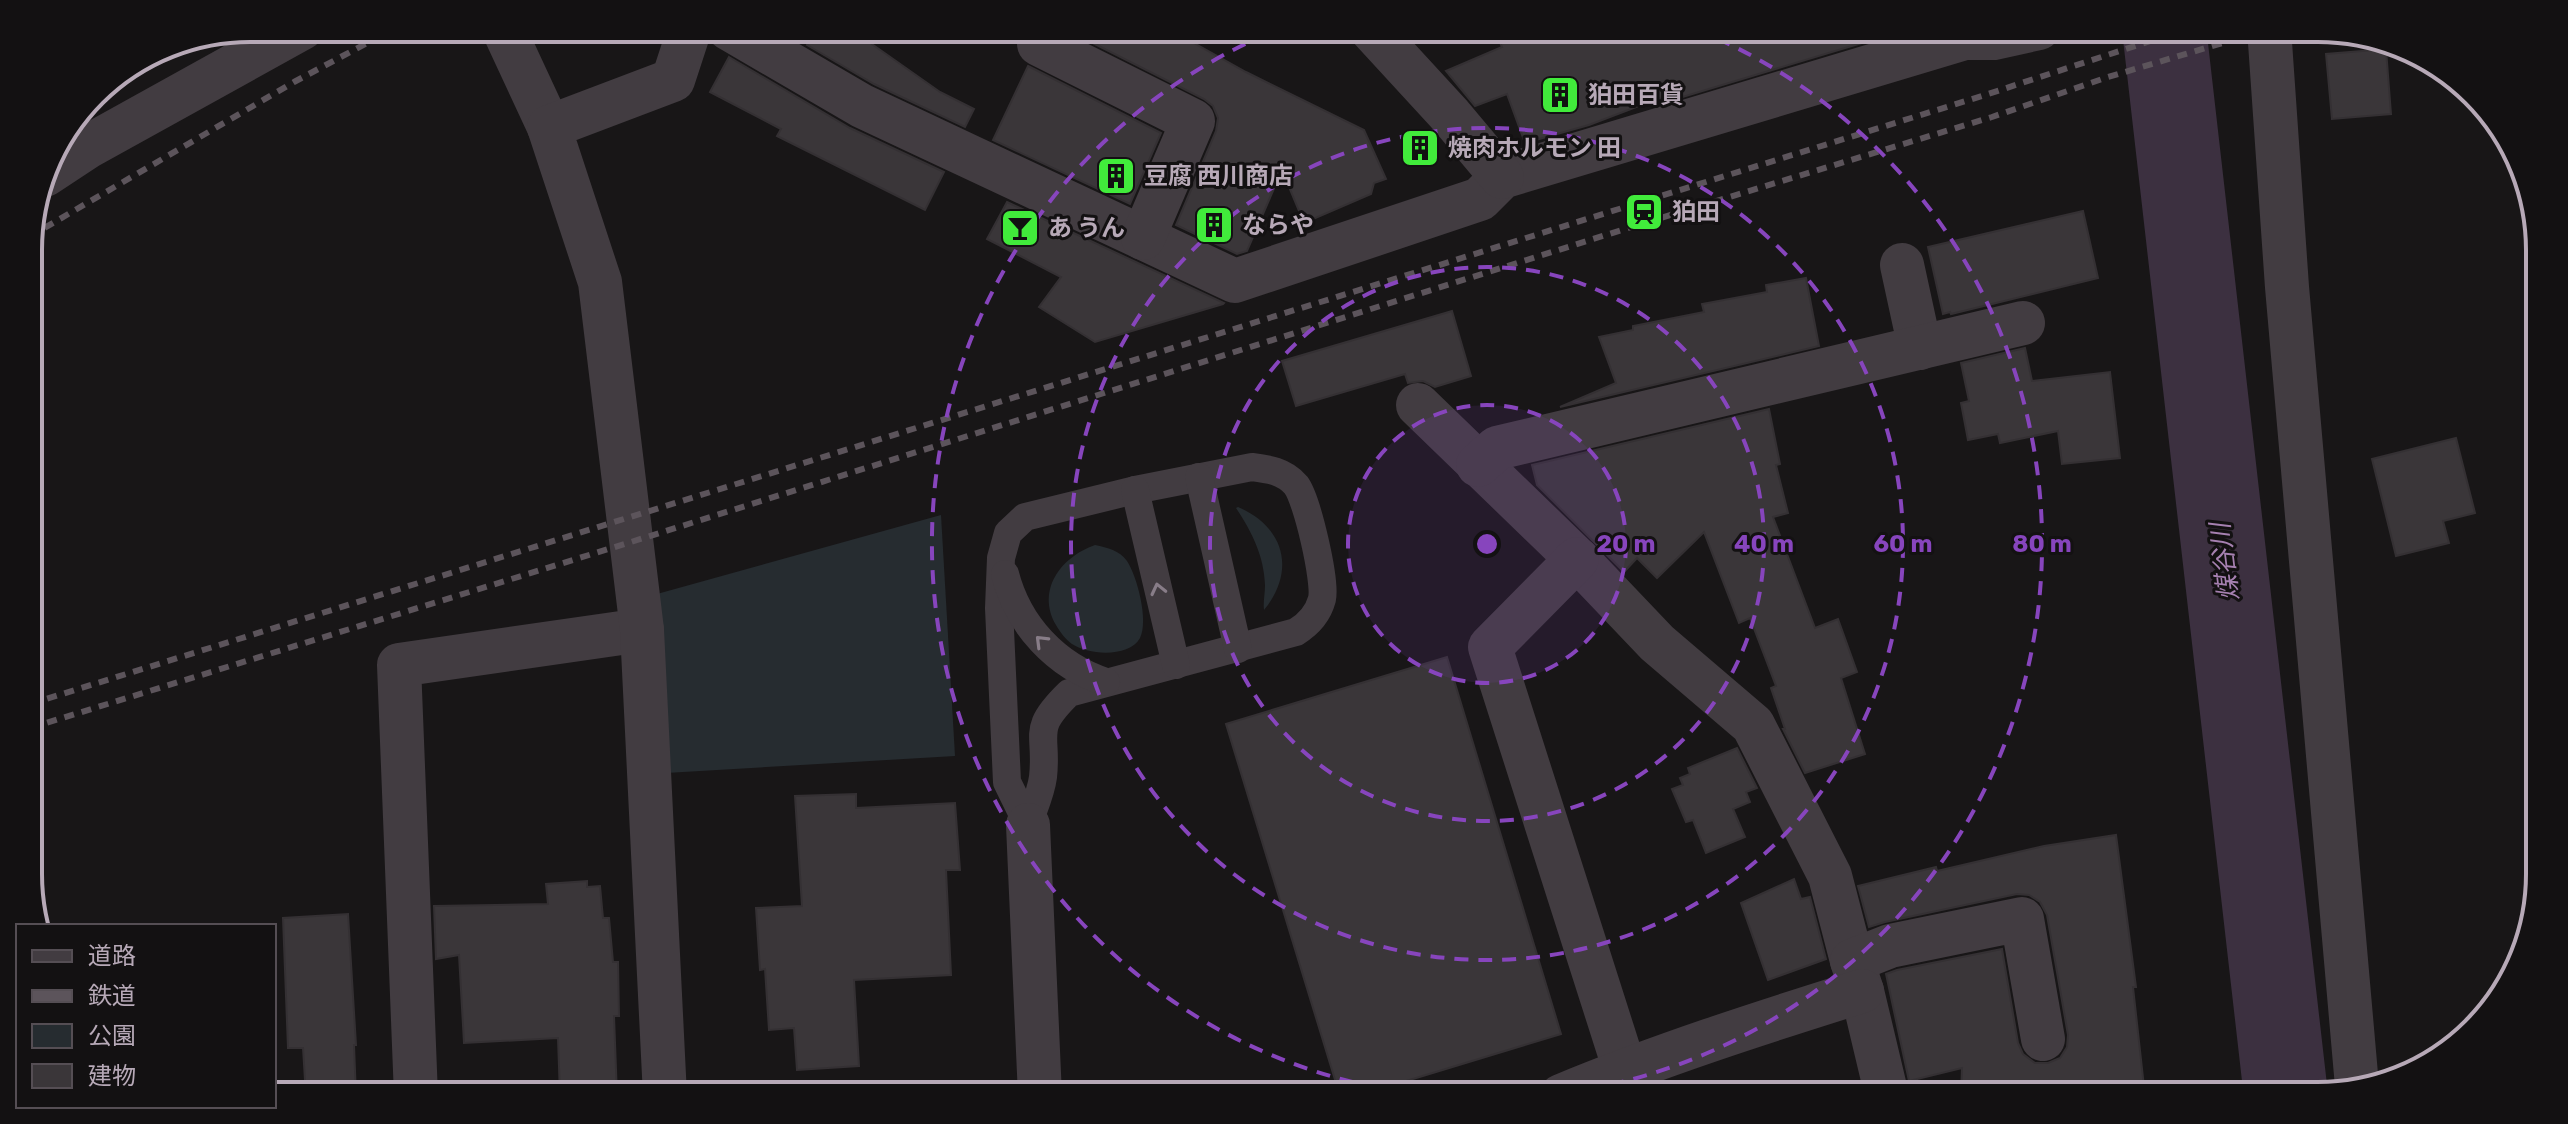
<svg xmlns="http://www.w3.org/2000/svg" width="2568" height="1124" viewBox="0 0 2568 1124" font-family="Rubik,'Noto Sans JP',sans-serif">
<rect width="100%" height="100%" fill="#181617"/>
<g fill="#262c30">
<path d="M1238 507C1285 527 1296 571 1264 610 1263 602 1265 594 1265 585 1264 556 1252 532 1236 508Z"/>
<path d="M941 515 955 756 666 773 657 594Z"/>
<path d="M1095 545C1108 548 1119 550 1127 561 1137 576 1149 621 1140 638 1129 658 1088 655 1072 644 1066 640 1060 632 1056 625 1036 590 1061 557 1095 545Z"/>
</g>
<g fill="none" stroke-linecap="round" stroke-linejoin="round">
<path stroke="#3c3040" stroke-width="84" d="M2164 28 2286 1096"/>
</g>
<g fill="#3a3639" stroke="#343033" stroke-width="2">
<path d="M818 28H849L940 92 974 109 965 127 874 84 807 45Z"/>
<path d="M1063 28H1167L1246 72 1364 130 1386 179 1374 183 1371 194 1304 223 1282 170 1247 251 1237 254 1176 225 1216 131 1218 118 1213 106 1204 99Z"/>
<path d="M1494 28H1711L1714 38 1751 28H1883L1885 36 1666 102 1665 96 1589 125 1525 143 1507 94 1475 106 1446 71 1502 47Z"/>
<path d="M2386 49 2391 114 2332 119 2326 54Z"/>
<path d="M729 57 850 128 944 172 925 210 777 136 781 129 710 92Z"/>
<path d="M1028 66 1161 133 1130 204 993 140Z"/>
<path d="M1007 202 1224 303 1223 304 1095 342 1039 307 1061 277 987 239Z"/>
<path d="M2083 211 2098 278 1951 314 1950 312 1943 314 1928 247Z"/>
<path d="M1806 278 1819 346 1560 407 1616 383 1599 337 1633 330V326L1704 312 1702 304 1767 292 1766 285Z"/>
<path d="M1452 311 1471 376 1435 387 1423 381 1408 383 1405 374 1296 406 1282 361Z"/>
<path d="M2025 348 2032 381 2110 372 2120 458 2062 464 2058 431 2000 443 1998 434 1968 440 1961 403 1969 401 1961 363Z"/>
<path d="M1769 409 1780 464 1776 465 1788 513 1773 517 1815 628 1838 619 1857 672 1841 678 1865 754 1805 773 1783 729H1785L1771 688 1776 686 1750 618 1739 623 1704 532 1657 578 1637 558 1624 572 1537 485 1532 465Z"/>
<path d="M2456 438 2475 513 2443 521 2449 543 2396 556 2372 459Z"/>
<path d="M1447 657 1561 1034 1357 1096H1340L1226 724Z"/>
<path d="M1737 748 1757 788 1746 792 1750 802 1733 809 1745 837 1706 853 1693 820 1686 822 1672 789 1683 785 1680 778 1690 774 1688 768Z"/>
<path d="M856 794V808L955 803 960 870H946L951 975 854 980 859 1066 797 1070 794 1028 769 1030 765 969 760 970 756 908 802 906 795 796Z"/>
<path d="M2116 835 2136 987H2133L2145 1096H1961L1962 1068 1909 1081 1886 974 1897 970 2002 949 2018 1043 2023 1054 2035 1063H2048L2060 1058 2067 1047 2068 1035 2047 915 2040 902 2029 895 2017 894 1885 922 1869 927 1858 886 1936 867 1937 871 2044 846Z"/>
<path d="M1794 879 1801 899 1810 897 1826 959 1768 980 1741 903Z"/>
<path d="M587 881V887L600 886 603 918H609L613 962H618L619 1016H614L617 1096H560L558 1038 464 1043 459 955 436 959 434 906 548 904 546 884Z"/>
<path d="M348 914 356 1045H354L356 1096H306L303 1048H288L283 918Z"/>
</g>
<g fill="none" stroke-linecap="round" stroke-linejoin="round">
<g stroke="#423c41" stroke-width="28">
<path d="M1252 467C1268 469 1284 471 1296 485 1307 499 1326 581 1322 599 1318 614 1309 624 1296 632L1069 693C1030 731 1048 732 1043 777 1041 793 1033 810 1028 825L1007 782 999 608 1001 558 1008 533 1025 517 1135 490Z"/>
<path d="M1199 477 1238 649"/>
<path d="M1135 490 1176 665"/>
<path d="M1005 574C1018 625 1056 666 1106 682"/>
</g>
<g stroke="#423c41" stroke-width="44">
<path d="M503 28 549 127"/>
<path d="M728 28 862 106 1235 281 1480 199 1502 177 1965 38H1994L2039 28"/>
<path d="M1370 28 1450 115 1502 177"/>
<path d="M2269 28 2287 287 2357 1086"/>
<path d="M1039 44 1193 121 1143 238"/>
<path d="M45 175 89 146 302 28"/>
<path d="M1902 265 1920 348"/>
<path d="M1418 405 1577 559 1657 643 1753 725 1830 876 1852 961 1862 991 1887 1096"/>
<path d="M1478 465 1497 448 2023 323"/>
<path d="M1577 559 1490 647 1625 1070"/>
<path d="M1028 825 1040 1096"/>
<path d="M1852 961 1890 946 2022 919 2043 1039"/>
<path d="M416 1096 399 665 642 630"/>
<path d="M665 1096 642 630 600 282 549 127 673 80 690 28"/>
<path d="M1561 1096C1660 1055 1760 1023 1862 991"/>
</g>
<g stroke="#5c545b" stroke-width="6" stroke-dasharray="10 8" stroke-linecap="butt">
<path d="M29 237 294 82 395 28"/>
<path d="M30 704 1985 95 2190 28"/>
<path d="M30 728 631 542 1644 223 1992 117 2108 77 2273 28"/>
</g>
</g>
<defs><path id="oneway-chevron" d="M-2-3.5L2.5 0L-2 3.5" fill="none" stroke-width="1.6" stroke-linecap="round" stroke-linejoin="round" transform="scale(2)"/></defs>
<g stroke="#887d88">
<use href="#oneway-chevron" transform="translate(1158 589) rotate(-103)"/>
<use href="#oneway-chevron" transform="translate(1041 641) rotate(-135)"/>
</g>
<circle cx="1487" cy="544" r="139" fill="#8745bd" fill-opacity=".12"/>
<g fill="none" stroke="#8745bd" stroke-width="4" stroke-dasharray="14 10">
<circle cx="1487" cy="544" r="139"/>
<circle cx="1487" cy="544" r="277"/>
<circle cx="1487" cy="544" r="416"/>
<path d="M1424 1095A555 555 0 0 1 1279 29M1695 29A555 555 0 0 1 1550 1095"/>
</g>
<defs>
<g id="building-square" transform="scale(2)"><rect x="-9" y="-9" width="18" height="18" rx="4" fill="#41eb3b" stroke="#131112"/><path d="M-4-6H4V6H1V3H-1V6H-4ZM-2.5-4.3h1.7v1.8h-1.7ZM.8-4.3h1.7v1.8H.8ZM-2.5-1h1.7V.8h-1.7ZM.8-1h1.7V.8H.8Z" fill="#111"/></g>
<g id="station-square" transform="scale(2)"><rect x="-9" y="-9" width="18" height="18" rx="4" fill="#41eb3b" stroke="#131112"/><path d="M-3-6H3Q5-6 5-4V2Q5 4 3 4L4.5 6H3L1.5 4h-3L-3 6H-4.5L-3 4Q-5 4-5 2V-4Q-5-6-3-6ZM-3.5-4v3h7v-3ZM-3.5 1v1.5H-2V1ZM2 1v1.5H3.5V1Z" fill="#111"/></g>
<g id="bar-square" transform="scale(2)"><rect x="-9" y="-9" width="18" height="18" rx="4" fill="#41eb3b" stroke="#131112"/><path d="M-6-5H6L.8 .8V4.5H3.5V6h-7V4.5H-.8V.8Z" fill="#111"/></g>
</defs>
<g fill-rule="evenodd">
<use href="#building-square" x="1560" y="95"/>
<use href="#building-square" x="1420" y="148"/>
<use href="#building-square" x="1116" y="176"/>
<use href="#station-square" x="1644" y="212"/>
<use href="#building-square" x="1214" y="225"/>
<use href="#bar-square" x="1020" y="228"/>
</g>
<g text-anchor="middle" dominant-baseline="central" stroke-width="6" stroke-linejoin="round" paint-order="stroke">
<g font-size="24" font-weight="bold" fill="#b7a9b7" stroke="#131112" text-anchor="start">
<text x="1588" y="95">狛田百貨</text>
<text x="1448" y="148">焼肉ホルモン 田</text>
<text x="1144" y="176">豆腐 西川商店</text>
<text x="1672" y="212">狛田</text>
<text x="1242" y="225">ならや</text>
<text x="1048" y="228">あ うん</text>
</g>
<g font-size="26" font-style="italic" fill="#a681b1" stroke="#131112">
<text transform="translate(2225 562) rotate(-97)">煤谷川</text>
</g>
</g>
<path d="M0 0H2568V1124H0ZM250 42H2318A208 208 0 0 1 2526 250V874A208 208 0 0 1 2318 1082H250A208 208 0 0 1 42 874V250A208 208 0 0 1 250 42Z" fill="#131112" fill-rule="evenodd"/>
<path fill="none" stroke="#b7a9b7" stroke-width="4" d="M250 42H2318A208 208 0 0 1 2526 250V874A208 208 0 0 1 2318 1082H250A208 208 0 0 1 42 874V250A208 208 0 0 1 250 42Z"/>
<circle cx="1487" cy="544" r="12" fill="#8745bd" stroke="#131112" stroke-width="4"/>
<g font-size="24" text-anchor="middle" font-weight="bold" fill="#8745bd" stroke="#131112" stroke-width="6" stroke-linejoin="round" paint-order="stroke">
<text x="1626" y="552">20 m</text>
<text x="1764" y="552">40 m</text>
<text x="1903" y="552">60 m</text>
<text x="2042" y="552">80 m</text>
</g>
<rect x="16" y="924" width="260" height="184" fill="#131112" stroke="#554e54" stroke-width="2"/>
<rect x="32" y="950" width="40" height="12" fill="#423c41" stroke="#554e54" stroke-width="2"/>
<text x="88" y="964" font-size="24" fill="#b7a9b7">道路</text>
<rect x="32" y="990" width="40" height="12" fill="#5c545b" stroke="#554e54" stroke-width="2"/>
<text x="88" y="1004" font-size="24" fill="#b7a9b7">鉄道</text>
<rect x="32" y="1024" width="40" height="24" fill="#262c30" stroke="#554e54" stroke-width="2"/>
<text x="88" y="1044" font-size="24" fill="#b7a9b7">公園</text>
<rect x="32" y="1064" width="40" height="24" fill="#3a3639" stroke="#554e54" stroke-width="2"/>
<text x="88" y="1084" font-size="24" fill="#b7a9b7">建物</text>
</svg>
